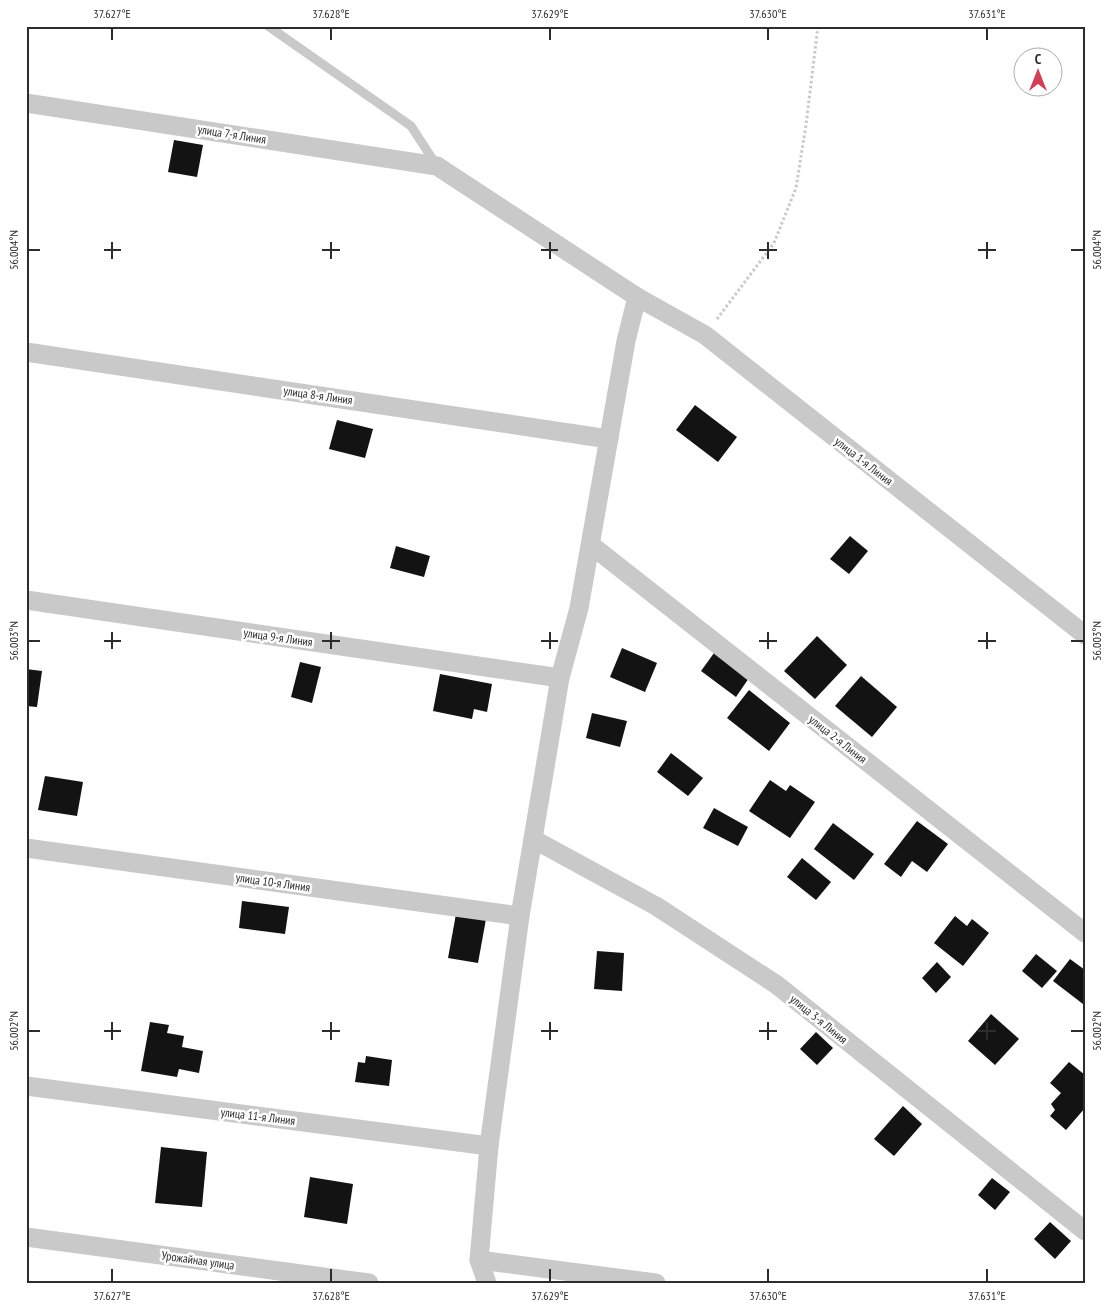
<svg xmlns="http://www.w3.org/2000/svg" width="1111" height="1309" viewBox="0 0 1111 1309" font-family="'PT Sans Narrow',sans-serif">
<rect width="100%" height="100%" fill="#fff"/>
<g fill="#131313">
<path d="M174 140 203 145 197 177 168 172Z"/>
<path d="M695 405 737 437 718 462 676 430Z"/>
<path d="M337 420 373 429 365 458 329 449Z"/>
<path d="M850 536 868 551 849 574 830 559Z"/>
<path d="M396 546 430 556 424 577 390 568Z"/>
<path d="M817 636 847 665 815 699 784 671Z"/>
<path d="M622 648 657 663 645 692 610 677Z"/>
<path d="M714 653 749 678 736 697 701 671Z"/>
<path d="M300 662 321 667 312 703 291 697Z"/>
<path d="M26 669 42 671 37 707 26 706Z"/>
<path d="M440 674 492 684 487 712 474 709 472 719 433 711Z"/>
<path d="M861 676 897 707 872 737 835 706Z"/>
<path d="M749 690 790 723 769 751 727 718Z"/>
<path d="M592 713 627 721 620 747 586 738Z"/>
<path d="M671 753 703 778 688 796 657 772Z"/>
<path d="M45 776 83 782 77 816 38 810Z"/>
<path d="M770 780 786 791 790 785 815 802 790 838 749 811Z"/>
<path d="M714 808 748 827 738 846 703 828Z"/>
<path d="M917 821 948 844 927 872 912 861 901 877 884 864Z"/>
<path d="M833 823 874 854 854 880 814 849Z"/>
<path d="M802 858 831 882 816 900 787 877Z"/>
<path d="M242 901 289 907 285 934 239 928Z"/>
<path d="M456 914 486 919 478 963 448 958Z"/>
<path d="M955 916 967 926 972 919 989 933 963 966 934 943Z"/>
<path d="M597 951 624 953 622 991 594 989Z"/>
<path d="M1036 954 1057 971 1042 988 1022 971Z"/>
<path d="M1070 959 1085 970V1002L1083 1004 1053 981Z"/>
<path d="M937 962 951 977 936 993 922 978Z"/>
<path d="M991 1014 1019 1039 995 1065 968 1041Z"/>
<path d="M150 1022 169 1025 167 1033 184 1036 182 1047 203 1051 199 1073 179 1069 177 1077 141 1071Z"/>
<path d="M816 1032 833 1048 817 1065 800 1049Z"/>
<path d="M366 1056 392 1060 389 1086 355 1082 358 1062 365 1063Z"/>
<path d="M1069 1062 1085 1075V1108L1066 1130 1050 1116 1055 1110 1051 1104 1061 1093 1050 1083Z"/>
<path d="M903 1106 922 1124 894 1156 874 1139Z"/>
<path d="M161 1147 207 1152 202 1207 155 1203Z"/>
<path d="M310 1177 353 1184 347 1224 304 1217Z"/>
<path d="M992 1178 1010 1192 995 1210 978 1195Z"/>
<path d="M1050 1222 1071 1241 1055 1259 1034 1239Z"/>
</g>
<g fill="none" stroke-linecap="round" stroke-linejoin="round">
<path stroke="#c9c9c9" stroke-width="3" stroke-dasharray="2.5 2.5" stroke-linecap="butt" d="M717 319 774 243 796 188 806 125 818 26"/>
<path stroke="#c9c9c9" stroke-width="9" d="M268 26 411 126 437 166"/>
<g stroke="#c9c9c9" stroke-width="19">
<path d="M26 103 437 166 637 297 705 335 1085 635"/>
<path d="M26 352 609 439"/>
<path d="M591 545 1085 933"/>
<path d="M26 600 560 678"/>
<path d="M533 839 656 906 777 985 1085 1231"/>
<path d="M26 848 520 916"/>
<path d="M26 1086 489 1146"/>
<path d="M26 1237 369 1283"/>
<path d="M479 1260 656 1283"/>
<path d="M487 1283 479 1260 489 1146 520 916 560 678 579 608 626 341 637 297"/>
</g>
</g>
<path fill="none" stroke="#2c2c2c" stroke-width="2" d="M112 28V40M331 28V40M550 28V40M768 28V40M987 28V40M112 242V259M331 242V259M550 242V259M768 242V259M987 242V259M28 250H40M104 250H121M322 250H340M541 250H558M759 250H777M978 250H996M1071 250H1084M112 632V649M331 632V649M550 632V649M768 632V649M987 632V649M28 641H40M104 641H121M322 641H340M541 641H558M759 641H777M978 641H996M1071 641H1084M112 1022V1040M331 1022V1040M550 1022V1040M768 1022V1040M987 1022V1040M28 1031H40M104 1031H121M322 1031H340M541 1031H558M759 1031H777M978 1031H996M1071 1031H1084M112 1269V1282M331 1269V1282M550 1269V1282M768 1269V1282M987 1269V1282"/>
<g text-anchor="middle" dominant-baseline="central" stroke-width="5" stroke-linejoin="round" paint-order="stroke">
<g font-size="12" fill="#2c2c2c" stroke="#fff">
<text transform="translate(232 134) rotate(9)">улица 7-я Линия</text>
<text transform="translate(318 395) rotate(8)">улица 8-я Линия</text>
<text transform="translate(864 461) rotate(38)">улица 1-я Линия</text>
<text transform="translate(278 637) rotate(8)">улица 9-я Линия</text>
<text transform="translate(838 739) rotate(38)">улица 2-я Линия</text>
<text transform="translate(273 882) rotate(8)">улица 10-я Линия</text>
<text transform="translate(819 1019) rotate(39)">улица 3-я Линия</text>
<text transform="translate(258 1116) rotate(7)">улица 11-я Линия</text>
<text transform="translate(198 1260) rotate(8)">Урожайная улица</text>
</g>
</g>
<rect width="1111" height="1309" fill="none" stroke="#ffffff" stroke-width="55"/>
<g transform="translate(1038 72)"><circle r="24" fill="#ffffff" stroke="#ababab"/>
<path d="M0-4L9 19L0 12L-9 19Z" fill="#d33e57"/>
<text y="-8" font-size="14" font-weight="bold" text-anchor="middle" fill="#2c2c2c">С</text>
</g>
<rect x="28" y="28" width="1056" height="1254" fill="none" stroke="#2c2c2c" stroke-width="2"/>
<g font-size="12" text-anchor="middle" fill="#2c2c2c">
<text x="112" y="18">37.627°E</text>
<text x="331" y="18">37.628°E</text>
<text x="550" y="18">37.629°E</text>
<text x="768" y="18">37.630°E</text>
<text x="987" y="18">37.631°E</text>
<text transform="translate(14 250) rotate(-90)" y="4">56.004°N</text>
<text transform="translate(1097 250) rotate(-90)" y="4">56.004°N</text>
<text transform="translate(14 641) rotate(-90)" y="4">56.003°N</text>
<text transform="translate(1097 641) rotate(-90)" y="4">56.003°N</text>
<text transform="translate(14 1031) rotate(-90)" y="4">56.002°N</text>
<text transform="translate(1097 1031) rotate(-90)" y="4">56.002°N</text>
<text x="112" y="1300">37.627°E</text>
<text x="331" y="1300">37.628°E</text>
<text x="550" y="1300">37.629°E</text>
<text x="768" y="1300">37.630°E</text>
<text x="987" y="1300">37.631°E</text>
</g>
</svg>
